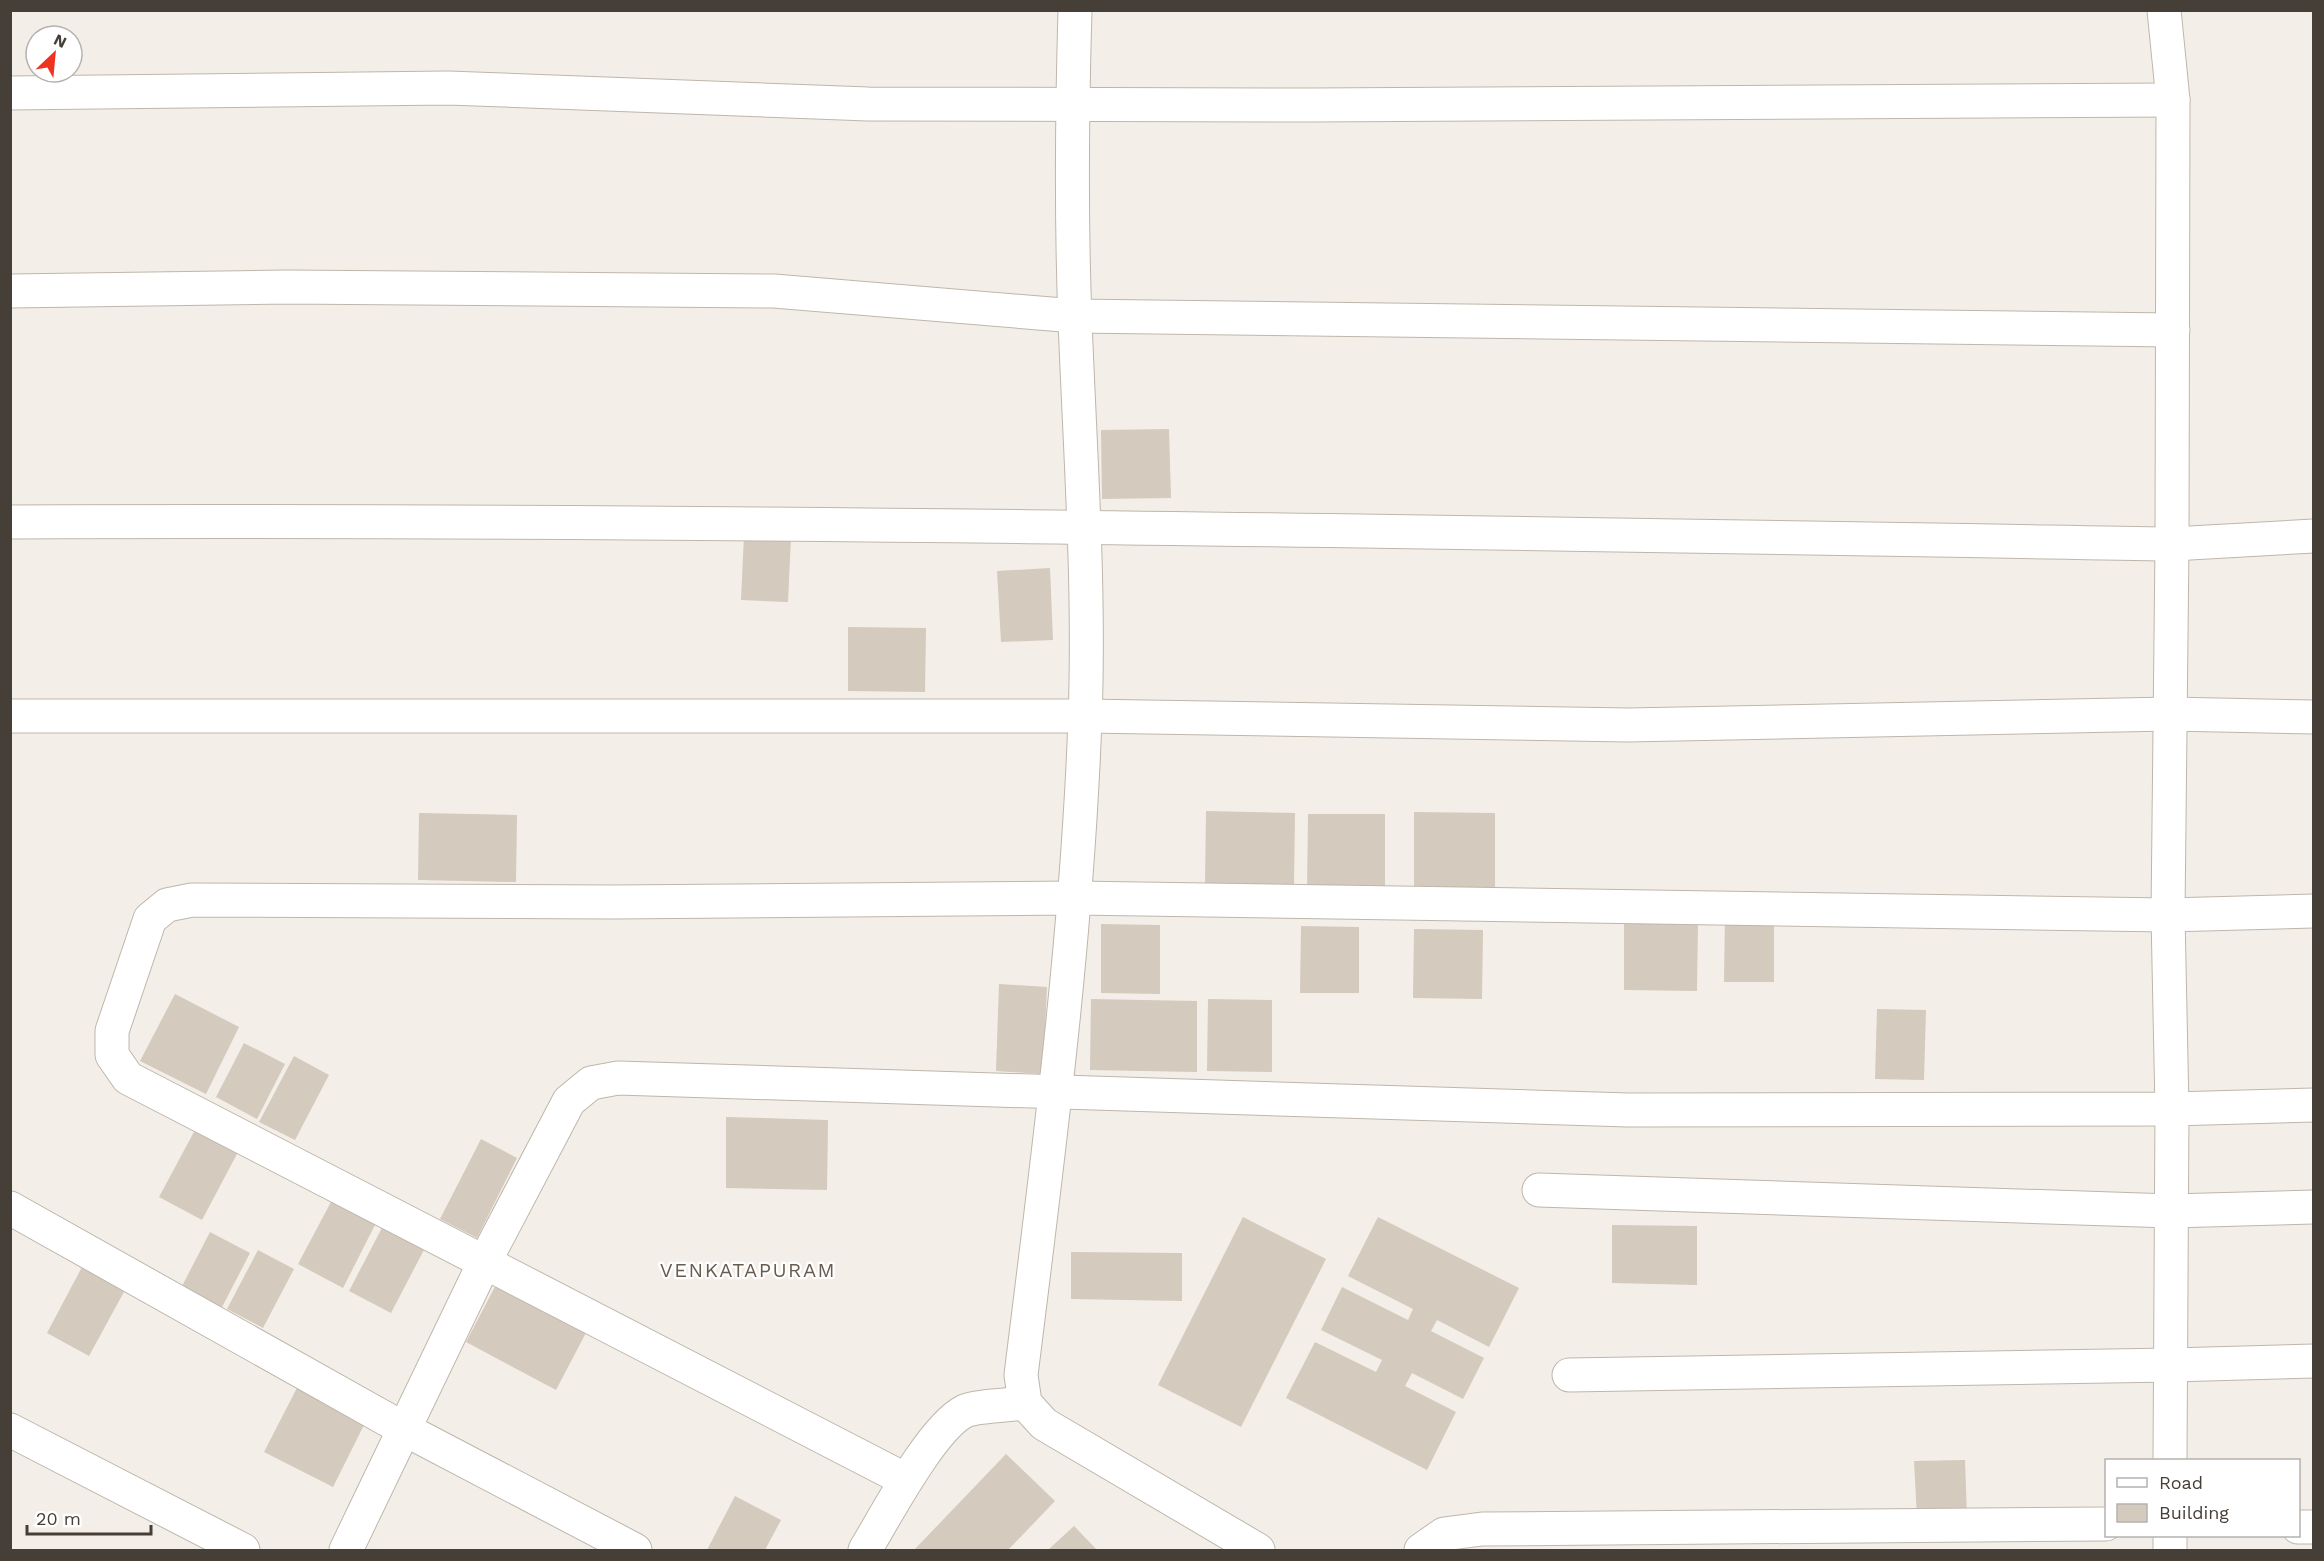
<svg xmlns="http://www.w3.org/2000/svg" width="2324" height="1561" viewBox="0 0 2324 1561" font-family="'Work Sans',sans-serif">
<rect width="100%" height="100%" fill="#f3efe8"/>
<g fill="#d4cabd">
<path d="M1169 429 1171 498 1102 499 1101 430Z"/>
<path d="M744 535 791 537 788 602 741 600Z"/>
<path d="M1050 568 1053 640 1001 642 997 571Z"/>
<path d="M848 627 926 628 925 692 848 691Z"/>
<path d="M1206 811 1295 813 1294 887 1205 885Z"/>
<path d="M1414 812 1495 813V889L1414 888Z"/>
<path d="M419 813 517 815 516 882 418 880Z"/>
<path d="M1308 814H1385V892L1307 891Z"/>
<path d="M1725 913H1774V982H1724Z"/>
<path d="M1624 921 1698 923 1697 991 1624 990Z"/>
<path d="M1101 924 1160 925V994L1101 993Z"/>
<path d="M1301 926 1359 927V993H1300Z"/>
<path d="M1414 929 1483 930 1482 999 1413 998Z"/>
<path d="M999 984 1047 987 1043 1074 996 1071Z"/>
<path d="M175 994 239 1027 206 1094 140 1061Z"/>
<path d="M1091 999 1197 1001V1072L1090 1070Z"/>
<path d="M1208 999 1272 1000V1072L1207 1071Z"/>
<path d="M1877 1009 1926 1010 1924 1080 1875 1079Z"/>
<path d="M244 1043 285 1064 257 1119 216 1097Z"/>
<path d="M294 1056 329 1075 295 1140 259 1122Z"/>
<path d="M726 1117 828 1120 827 1190 726 1188Z"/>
<path d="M195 1130 238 1152 202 1220 159 1197Z"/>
<path d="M481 1139 517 1158 477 1238 440 1219Z"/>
<path d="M332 1200 376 1223 343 1288 298 1264Z"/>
<path d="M1243 1217 1326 1259 1241 1427 1158 1385Z"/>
<path d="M1378 1217 1519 1288 1489 1347 1437 1320 1431 1331 1484 1358 1463 1399 1412 1373 1405 1386 1456 1412 1427 1470 1286 1398 1315 1342 1376 1372 1382 1360 1321 1330 1342 1287 1408 1320 1413 1309 1348 1276Z"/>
<path d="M384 1224 426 1246 391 1313 349 1291Z"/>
<path d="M1612 1225 1697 1226V1285L1612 1283Z"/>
<path d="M210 1232 250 1253 220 1311 180 1290Z"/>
<path d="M258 1250 294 1269 263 1328 227 1309Z"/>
<path d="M1071 1252 1182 1253V1301L1071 1299Z"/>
<path d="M82 1267 125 1290 89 1356 47 1333Z"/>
<path d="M498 1281 588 1329 556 1390 466 1342Z"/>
<path d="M300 1382 368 1417 333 1487 264 1452Z"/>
<path d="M1006 1454 1055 1501 1008 1550H914Z"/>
<path d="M1965 1460 1967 1517 1917 1518 1914 1461Z"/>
<path d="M735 1496 781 1520 765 1550H707Z"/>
<path d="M1074 1526 1097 1550H1048Z"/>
</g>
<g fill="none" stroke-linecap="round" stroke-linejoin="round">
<g stroke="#beb6ab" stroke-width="35">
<g id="minor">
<path d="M1075 10C1072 113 1071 217 1075 320 1080 453 1090 586 1085 719 1077 939 1048 1157 1021 1375L1025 1403 1044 1424 1258 1550"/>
<path d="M2164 10 2173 100 2172 544 2168 915 2172 1109 2170 1460"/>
<path d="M10 93 448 88 868 104 1312 105 2173 100"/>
<path d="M10 291 286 287 774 291 1075 316 2173 330"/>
<path d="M10 522C731 519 1452 532 2172 544L2314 536"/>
<path d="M10 716H1085L1628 725 2170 714 2314 717"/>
<path d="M1539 1190 2171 1211 2314 1207"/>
<path d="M10 1208 404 1429 635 1550"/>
<path d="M1569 1375 2171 1365 2314 1361"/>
<path d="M10 1430 243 1550"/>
<path d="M906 1480 128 1078 112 1055V1031L150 919 167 905 192 900 615 902 1075 898 2168 915 2314 911"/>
<path d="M2298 1527H2314"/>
<path d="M2170 1536V1550"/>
<path d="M346 1550 485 1261 569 1101 591 1083 618 1078 1628 1110 2172 1109 2314 1105"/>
<path d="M865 1550C885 1517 932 1427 965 1411 976 1406 1011 1405 1025 1403"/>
<path d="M1421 1550 1444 1534 1482 1529 2106 1524"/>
</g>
</g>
<use href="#minor" stroke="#fff" stroke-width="33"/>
</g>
<g text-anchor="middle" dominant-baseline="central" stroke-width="4.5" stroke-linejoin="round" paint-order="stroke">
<g font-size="20" letter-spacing="1.5" fill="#685c4e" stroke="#fff">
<text x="748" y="1270">VENKATAPURAM</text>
</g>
</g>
<rect width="2324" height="1561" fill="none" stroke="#463f37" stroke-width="24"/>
<rect x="2105" y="1459" width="195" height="78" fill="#ffffff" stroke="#b5b2af" stroke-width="1.5"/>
<rect x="2117" y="1478" width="30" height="9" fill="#ffffff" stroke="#b5b2af" stroke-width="1.5"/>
<text x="2159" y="1489" font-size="18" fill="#463f37">Road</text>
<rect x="2117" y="1504" width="30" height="18" fill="#d4cabd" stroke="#b5b2af" stroke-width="1.5"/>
<text x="2159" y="1519" font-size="18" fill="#463f37">Building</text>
<g transform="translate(54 54) rotate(26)"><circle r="28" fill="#ffffff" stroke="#b5b2af" stroke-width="1.5"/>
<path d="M0-4.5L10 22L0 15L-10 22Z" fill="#f03221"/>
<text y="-9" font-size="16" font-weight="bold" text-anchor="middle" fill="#463f37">N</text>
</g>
<path d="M27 1525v9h124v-9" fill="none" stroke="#463f37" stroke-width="3"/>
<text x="36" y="1525" font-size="18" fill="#463f37" stroke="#ffffff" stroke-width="4.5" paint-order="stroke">20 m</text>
</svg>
